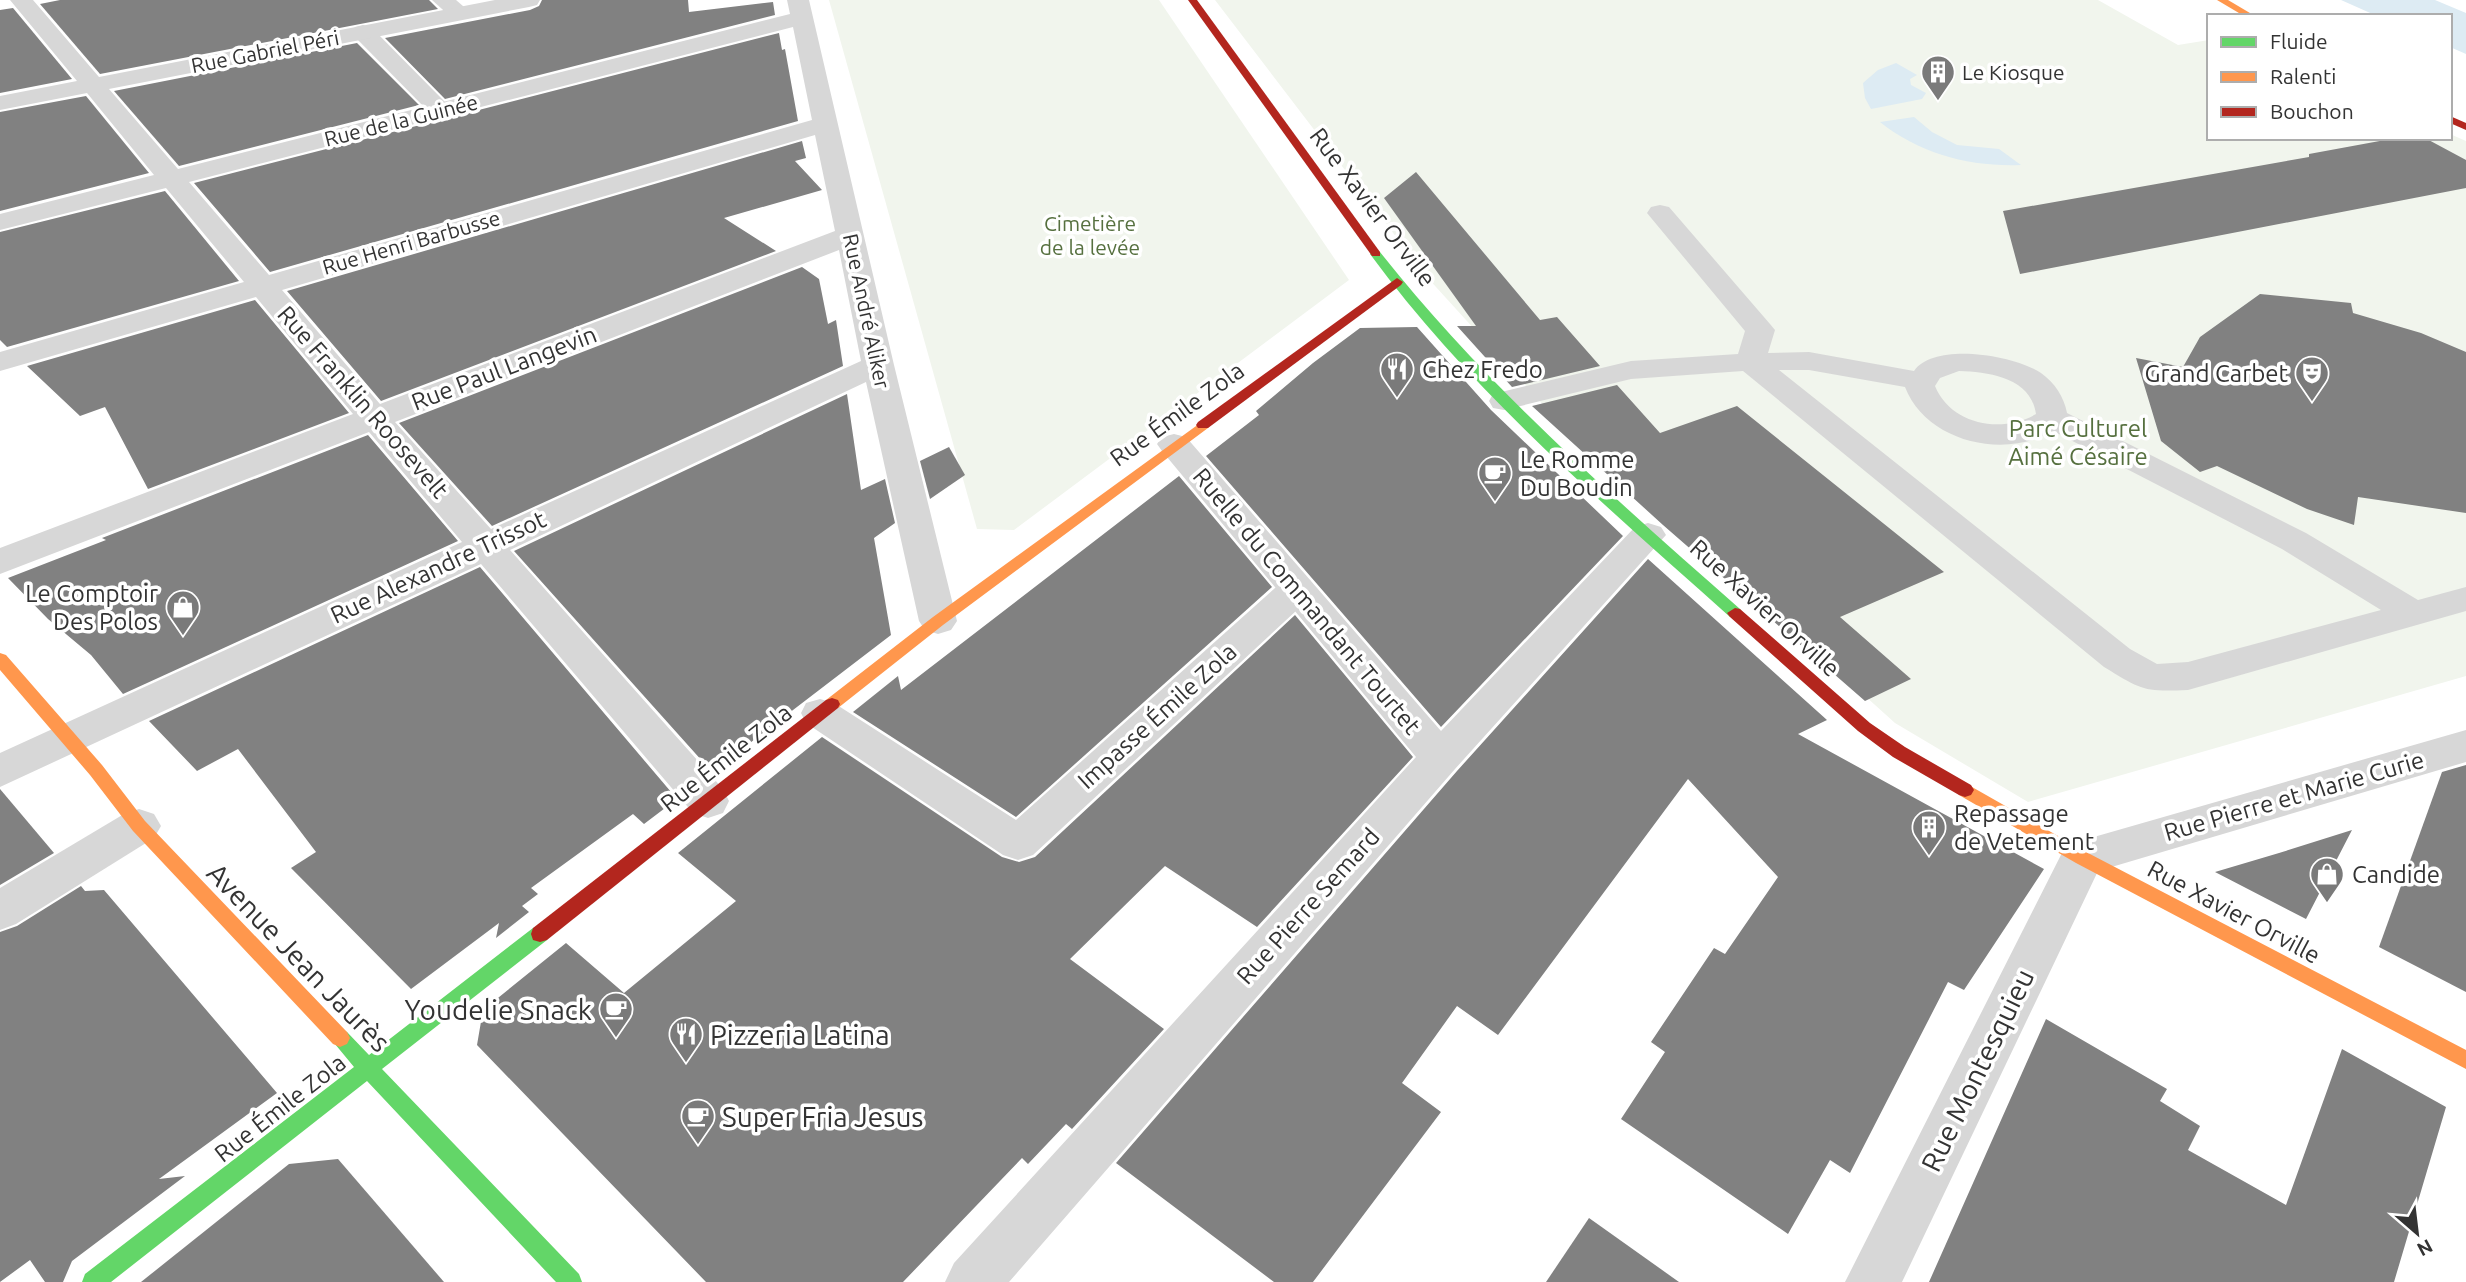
<svg xmlns="http://www.w3.org/2000/svg" width="2466" height="1282" viewBox="0 0 2466 1282" font-family="Ubuntu,sans-serif">
<rect width="100%" height="100%" fill="#fff"/>
<g fill="#f1f5ed">
<path d="M829 0H1159L1349 280 1014 530 977 529Z"/>
<path d="M1215 0H2098L2178 45 2209 40V138H2450V134L2466 141V676L2028 802 1895 723 1546 408 1426 276Z"/>
</g>
<g fill="#ddebf3">
<path d="M2341 0H2435L2466 13V54L2450 47V16H2377Z"/>
<path d="M1896 63 1917 75 1910 79 1911 85 1926 93 1922 99 1871 109 1865 98 1863 83 1878 70Z"/>
<path d="M1914 117 1932 132 1957 145 1999 149 2021 165C1970 167 1920 154 1880 122Z"/>
</g>
<g fill="#818181">
<path d="M60 0H429L438 9 100 74 40 4Z"/>
<path d="M542 0H688L689 12 773 2 775 15 445 99 385 38 530 10 539 6Z"/>
<path d="M13 8 72 79 0 93V10Z"/>
<path d="M779 33 782 50 785 49 798 121 270 272 194 183Z"/>
<path d="M357 43 419 105 179 166 114 91Z"/>
<path d="M86 96 149 173 0 211V112Z"/>
<path d="M2396 138H2425L2466 160V188L2020 274 2003 211 2309 157V154Z"/>
<path d="M802 141 806 158 795 161 822 190 724 218 776 251 381 401 287 291Z"/>
<path d="M1416 172 1540 320 1557 317 1600 366 1512 387 1457 326H1476L1384 198Z"/>
<path d="M165 191 239 281 7 347 0 340V232Z"/>
<path d="M802 267 819 279 828 324 836 320 843 366 492 526 399 423Z"/>
<path d="M2260 294 2351 303 2353 313 2421 333 2466 352V513L2358 497 2354 525 2307 509 2217 466 2200 472 2161 441 2136 358 2183 367 2200 337Z"/>
<path d="M255 300 349 413 148 489 105 407 80 416 27 366Z"/>
<path d="M1417 327 1491 410 1623 536 1441 727 1206 456 1259 415 1256 411 1313 363 1360 328Z"/>
<path d="M1617 385 1660 433 1737 406 1944 572 1840 617 1911 679 1865 701 1663 525 1532 406Z"/>
<path d="M847 394 861 490 885 479 895 523 874 538 891 635 712 772 514 551Z"/>
<path d="M368 435 458 541 123 694 91 655 48 619 8 578 106 540 102 538Z"/>
<path d="M949 447 965 475 930 499 920 461Z"/>
<path d="M1179 476 1272 587 1016 817 853 712 898 676 901 690Z"/>
<path d="M1648 559 1827 720 1798 734 2044 869 1964 990 1948 982 1850 1173 1830 1160 1788 1234 1621 1119 1665 1052 1651 1042 1714 948 1725 954 1778 877 1688 779 1498 1035 1457 1006 1402 1083 1441 1112 1313 1282H1274L1116 1163 1457 771Z"/>
<path d="M480 567 677 799 644 824 633 814 531 888 538 894 522 906 529 912 496 938 499 923 411 989 291 868 316 852 238 749 197 771 149 721Z"/>
<path d="M1295 615 1413 757 1257 927 1165 866 1070 959 1164 1029 1072 1129 1066 1124 1028 1164 1022 1158 903 1282H706L477 1045 483 1010 566 943 624 993 736 901 678 853 822 737 1002 857 1019 862 1035 857Z"/>
<path d="M2466 765V992L2379 947 2442 772Z"/>
<path d="M0 789 54 853 0 885Z"/>
<path d="M2352 830 2306 919 2215 872 2279 853Z"/>
<path d="M81 886 85 891 104 890 277 1093 159 1179 185 1176 72 1261 63 1282H45L30 1260 0 1282V932L17 926Z"/>
<path d="M2046 1019 2167 1089 2160 1101 2200 1126 2188 1150 2286 1205 2342 1049 2446 1107 2394 1282H1929Z"/>
<path d="M338 1159 444 1282H141L289 1164Z"/>
<path d="M1589 1218 1679 1282H1546Z"/>
</g>
<g fill="none" stroke-linecap="round" stroke-linejoin="round">
<g fill="#d7d7d7" fill-rule="evenodd">
<path d="M432 0H456L471 13 468 18H452Z"/>
<path d="M363 25 371 27 448 105 452 110 448 115H432L355 37 352 32 355 27Z"/>
<path d="M1660 205 1669 207 1770 324 1775 330 1768 353 1809 352 1914 371C1935 341 2016 356 2041 373 2055 383 2064 397 2067 413L2306 533 2418 600 2466 587V611L2188 690C2143 692 2142 690 2104 667L1743 371 1631 379 1504 410 1493 408 1489 401 1493 394 1631 361 1738 354 1745 331 1647 213 1651 207ZM1779 370H1809L1905 387C1926 442 2005 460 2053 431L2282 549 2381 610 2188 662 2157 664 2130 649ZM1959 371C1990 372 2031 378 2036 414 2002 434 1951 425 1935 386L1940 378Z"/>
<path d="M1297 577 1310 580 1315 589 1310 598 1033 855 1018 860 1003 855 806 723 801 713 806 703 820 699 834 703 1016 820 1284 580Z"/>
</g>
<g fill="#d7d7d7" fill-rule="evenodd">
<path d="M10 0H33L99 77 495 0H540L537 5 529 7 109 89 178 169 790 14 787 0H809L894 365 957 621 951 630 938 634 925 630 919 621 866 382 510 550 723 789 729 801 723 813 708 818 693 813 481 564 0 787V753L462 542 369 432 0 574V548L353 414 256 297 0 371V352L244 282 166 188 0 230V214L154 175 87 93 0 110V96L77 81ZM793 27 812 120 269 275 189 182ZM815 135 835 231 380 404 282 290ZM839 250 861 361 491 529 395 422Z"/>
<path d="M1174 434 1186 437 1441 731 1635 527 1648 523 1661 527 1666 535 1455 769 1009 1282H945L954 1263 1416 757 1162 451 1157 444 1162 437Z"/>
<path d="M2466 730V762L2098 871 1902 1282H1845L2066 845Z"/>
<path d="M139 809 154 814 161 826 154 838 16 924 0 930V888L124 814Z"/>
</g>
<g fill="#63d668" fill-rule="evenodd">
<path d="M1376 250 1380 252C1486 386 1613 497 1740 609L1743 613 1740 617H1730C1603 503 1471 392 1370 254Z"/>
<path d="M540 926 547 928 549 934 547 940 382 1069 579 1274 582 1282H556L367 1081 111 1282H82L85 1274 354 1067 330 1038 333 1032 340 1029 347 1032 369 1055 533 928Z"/>
</g>
<g fill="#ff974d" fill-rule="evenodd">
<path d="M2217 0H2228L2255 16H2244Z"/>
<path d="M1203 421 1208 422 1210 425 1208 428 943 625 838 708H826L824 704 826 700 933 617Z"/>
<path d="M0 653 6 655 102 765 145 821 347 1032 350 1038 347 1044 340 1047 333 1044 133 831 90 775 0 670Z"/>
<path d="M1965 783 2088 853 2466 1050V1069L2076 863 1959 795 1956 790 1959 785Z"/>
</g>
<g fill="#b3261e" fill-rule="evenodd">
<path d="M1188 0H1197L1380 252V256H1372Z"/>
<path d="M2450 116 2466 123V130L2450 123Z"/>
<path d="M1397 278 1403 282 1401 285 1208 428H1198L1196 425 1198 422Z"/>
<path d="M1735 608 1740 609 1870 723 1905 747 1971 785 1974 790 1971 795 1965 797 1959 795 1893 757 1858 731 1730 617 1727 613Z"/>
<path d="M832 698 838 700 840 704 838 708 547 940 540 942 533 940 531 934 533 928 826 700Z"/>
</g>
</g>
<defs>
<g id="building-pin" transform="scale(1.75)"><path d="M0 17L-7.5 6A9.5 9.5 0 1 1 7.5 6Z" fill="#7a7a7a" stroke="#fff"/><path d="M-4-6H4V6H1V3H-1V6H-4ZM-2.5-4.3h1.7v1.8h-1.7ZM.8-4.3h1.7v1.8H.8ZM-2.5-1h1.7V.8h-1.7ZM.8-1h1.7V.8H.8Z" fill="#fff"/></g>
<g id="restaurant-pin" transform="scale(1.75)"><path d="M0 17L-7.5 6A9.5 9.5 0 1 1 7.5 6Z" fill="#7a7a7a" stroke="#fff"/><path d="M-5-6h1v4h1v-4h1v4h1v-4h1v5L-1.5 .5V6h-2V.5L-5-1ZM5-6V6H3V1.5H1.5Q1.5-4 5-6Z" fill="#fff"/></g>
<g id="theatre-pin" transform="scale(1.75)"><path d="M0 17L-7.5 6A9.5 9.5 0 1 1 7.5 6Z" fill="#7a7a7a" stroke="#fff"/><path d="M-5-5.5Q0-4 5-5.5V0Q5 5 0 6Q-5 5-5 0ZM-3.3-2.5H-1v1.5H-3.3ZM1-2.5H3.3v1.5H1ZM-2.8 1Q0 5.5 2.8 1Z" fill="#fff"/></g>
<g id="cafe-pin" transform="scale(1.75)"><path d="M0 17L-7.5 6A9.5 9.5 0 1 1 7.5 6Z" fill="#7a7a7a" stroke="#fff"/><path d="M-5.5-4.5H6V0H3Q3 3.5 0 3.5H-2.5Q-5.5 3.5-5.5 0ZM3-3.2v2h1.7v-2ZM-6 4.5H4V6H-6Z" fill="#fff"/></g>
<g id="shop-pin" transform="scale(1.75)"><path d="M0 17L-7.5 6A9.5 9.5 0 1 1 7.5 6Z" fill="#7a7a7a" stroke="#fff"/><path d="M-5-2.5h2.3a2.7 3.5 0 0 1 5.4 0H5L5.5 6h-11ZM-1.5-2.5h3a1.5 2.3 0 0 0-3 0Z" fill="#fff"/></g>
</defs>
<g fill-rule="evenodd">
<use href="#building-pin" x="1938" y="72"/>
<use href="#restaurant-pin" x="1397" y="369"/>
<use href="#theatre-pin" x="2312" y="373"/>
<use href="#cafe-pin" x="1495" y="473"/>
<use href="#shop-pin" x="183" y="607"/>
<use href="#building-pin" x="1929" y="827"/>
<use href="#shop-pin" x="2327" y="874"/>
<use href="#cafe-pin" x="616" y="1009"/>
<use href="#restaurant-pin" x="686" y="1034"/>
<use href="#cafe-pin" x="698" y="1116"/>
</g>
<g text-anchor="middle" dominant-baseline="central" stroke-width="7" stroke-linejoin="round" paint-order="stroke">
<g font-size="21" fill="#333" stroke="#fff">
<text transform="translate(265 51) rotate(-11)">Rue Gabriel Péri</text>
<text transform="translate(401 120) rotate(-14)">Rue de la Guinée</text>
<text transform="translate(411 242) rotate(-16)">Rue Henri Barbusse</text>
<text transform="translate(867 311) rotate(78)">Rue André Aliker</text>
</g>
<g font-size="21" fill="#333" stroke="#fff" text-anchor="start">
<text x="1962" y="72">Le Kiosque</text>
</g>
<g font-size="21" fill="#56703f" stroke="#fff">
<text x="1090" y="223">Cimetière<tspan x="1090" dy="24">de la levée</tspan></text>
</g>
<g font-size="24" fill="#333" stroke="#fff">
<text transform="translate(1373 207) rotate(53)">Rue Xavier Orville</text>
<text transform="translate(504 368) rotate(-21)">Rue Paul Langevin</text>
<text transform="translate(363 402) rotate(49)">Rue Franklin Roosevelt</text>
<text transform="translate(1177 414) rotate(-36)">Rue Émile Zola</text>
<text transform="translate(438 567) rotate(-25)">Rue Alexandre Trissot</text>
<text transform="translate(1307 601) rotate(50)">Ruelle du Commandant Tourtet</text>
<text transform="translate(1765 608) rotate(42)">Rue Xavier Orville</text>
<text transform="translate(1157 716) rotate(-42)">Impasse Émile Zola</text>
<text transform="translate(726 758) rotate(-38)">Rue Émile Zola</text>
<text transform="translate(2294 796) rotate(-16)">Rue Pierre et Marie Curie</text>
<text transform="translate(1308 906) rotate(-48)">Rue Pierre Semard</text>
<text transform="translate(2234 912) rotate(28)">Rue Xavier Orville</text>
<text transform="translate(280 1108) rotate(-38)">Rue Émile Zola</text>
</g>
<g font-size="24" fill="#333" stroke="#fff" text-anchor="start">
<text x="1422" y="369">Chez Fredo</text>
<text x="2288" y="373" text-anchor="end">Grand Carbet</text>
<text x="1520" y="459">Le Romme<tspan x="1520" dy="28">Du Boudin</tspan></text>
<text x="158" y="593" text-anchor="end">Le Comptoir<tspan x="158" dy="28">Des Polos</tspan></text>
<text x="1954" y="813">Repassage<tspan x="1954" dy="28">de Vetement</tspan></text>
<text x="2352" y="874">Candide</text>
</g>
<g font-size="24" fill="#56703f" stroke="#fff">
<text x="2078" y="428">Parc Culturel<tspan x="2078" dy="28">Aimé Césaire</tspan></text>
</g>
<g font-size="28" fill="#333" stroke="#fff">
<text transform="translate(299 957) rotate(46)">Avenue Jean Jaurès</text>
<text transform="translate(1977 1070) rotate(-64)">Rue Montesquieu</text>
</g>
<g font-size="28" fill="#333" stroke="#fff" text-anchor="start">
<text x="592" y="1009" text-anchor="end">Youdelie Snack</text>
<text x="710" y="1034">Pizzeria Latina</text>
<text x="722" y="1116">Super Fria Jesus</text>
</g>
</g>
<rect x="2207" y="14" width="245" height="126" fill="#ffffff" stroke="#adadad" stroke-width="2"/>
<rect x="2221" y="37" width="35" height="10" fill="#63d668" stroke="#adadad" stroke-width="2"/>
<text x="2270" y="49" font-size="21" fill="#333333">Fluide</text>
<rect x="2221" y="72" width="35" height="10" fill="#ff974d" stroke="#adadad" stroke-width="2"/>
<text x="2270" y="84" font-size="21" fill="#333333">Ralenti</text>
<rect x="2221" y="107" width="35" height="10" fill="#b3261e" stroke="#adadad" stroke-width="2"/>
<text x="2270" y="119" font-size="21" fill="#333333">Bouchon</text>
<g transform="translate(2417 1233) rotate(152)" stroke="#ffffff" stroke-width="5" paint-order="stroke">
<path d="M0-5L12 26L0 18L-12 26Z" fill="#333333"/>
<text y="-10" font-size="19" font-weight="bold" text-anchor="middle" fill="#333333">N</text>
</g>
</svg>
